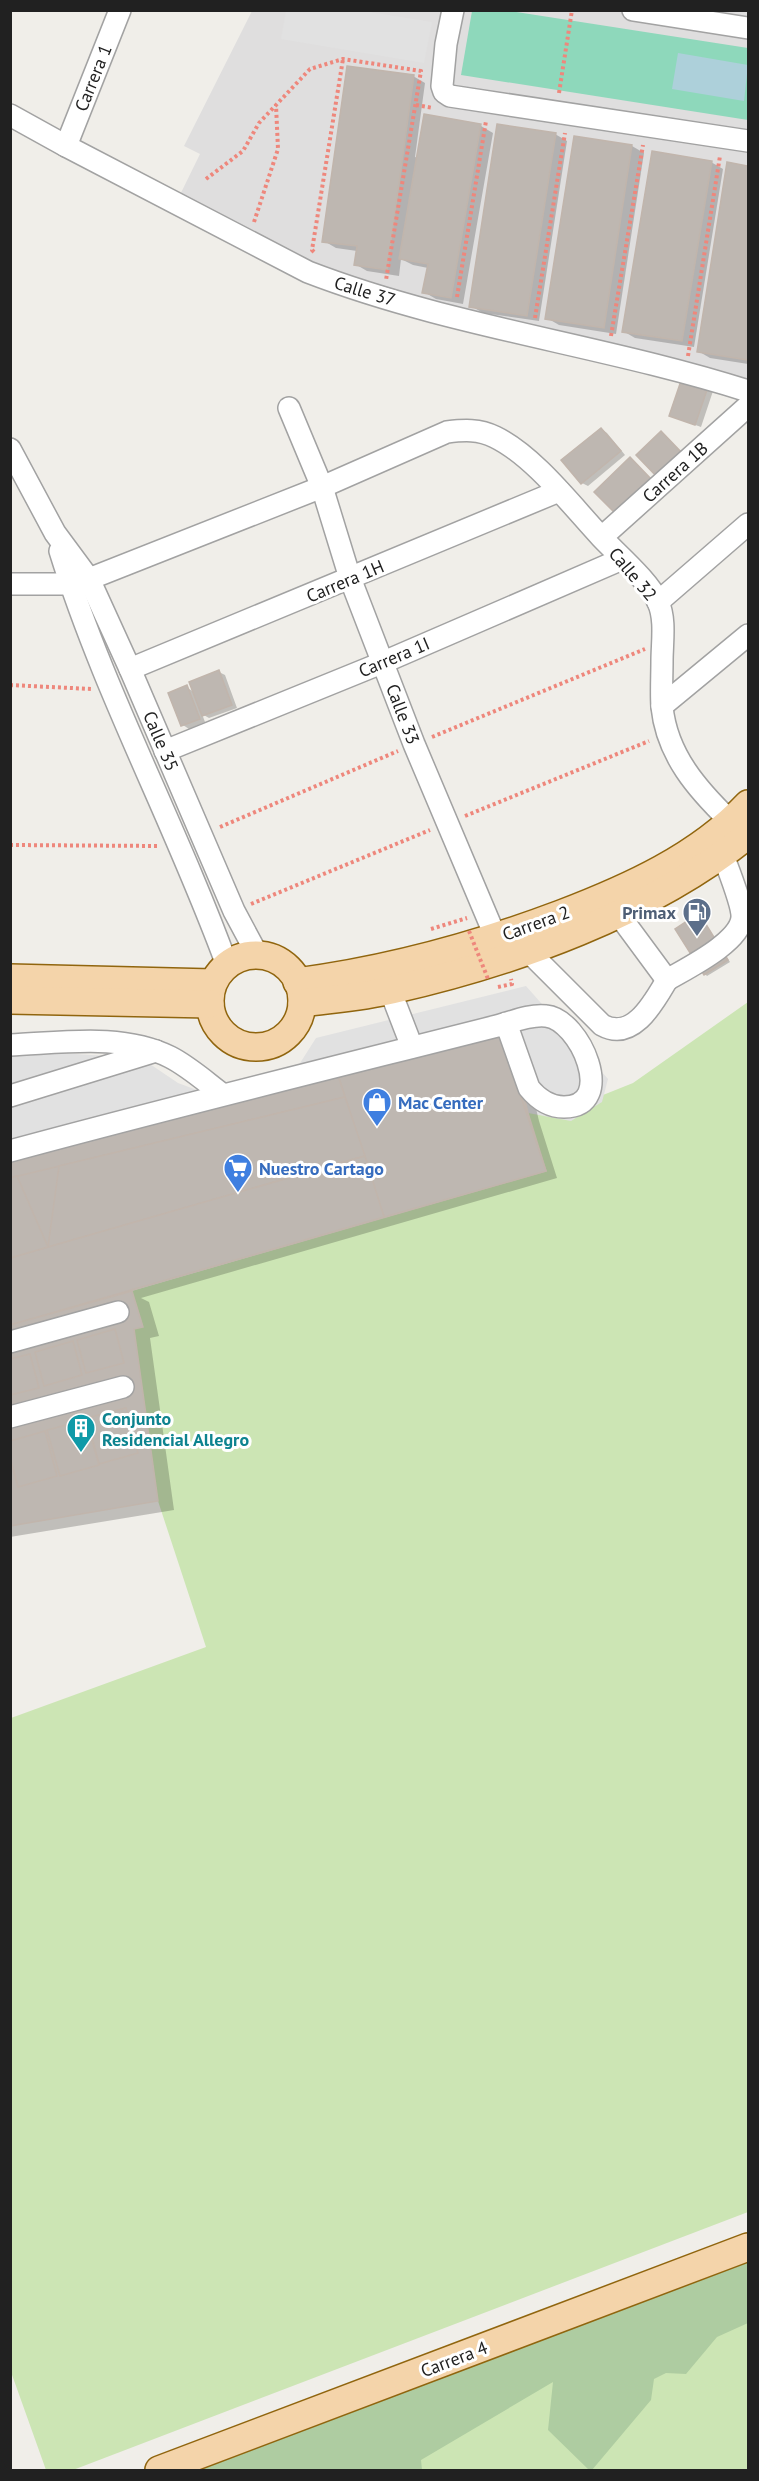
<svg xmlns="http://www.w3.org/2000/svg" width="759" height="2481" viewBox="0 0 759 2481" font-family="'PT Sans',sans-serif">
<rect width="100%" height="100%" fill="#f0eee9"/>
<path fill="#dfdede" d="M252 11H748V391L340 284 176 203 200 154 184 146Z"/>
<g fill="#cce5b4">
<path d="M748 1002V2212L73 2470H46L11 2372V1718L206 1647 158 1501 134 1329 143 1326 132 1291 545 1171 528 1113 603 1095 633 1083Z"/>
<path d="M748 2250V2470H159Z"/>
</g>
<path fill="#aecca1" d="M748 2247V2323L717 2337 686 2374 666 2373 654 2379 651 2400 592 2470H589L548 2430 553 2382 421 2460 422 2470H199L285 2423Z"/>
<path fill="#8ed8bb" d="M472 11H510L748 48V120L461 75Z"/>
<g fill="#e1e1e1">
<path d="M286 11H363L432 22 424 63 281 39Z"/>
<path d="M526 986 608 1079 602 1102 571 1121 528 1113 514 1047 11 1163 10 1050 141 1058 178 1083 221 1099 295 1071 316 1038Z"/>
</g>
<path fill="#add0da" d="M678 53 748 65 744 101 672 89Z"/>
<g fill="#0003">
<path d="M413 76 425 83 415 157 418 158 425 116 481 126 493 133 463 304 436 299 424 292 428 268 413 265 401 259 399 276 367 271 355 264 357 251 336 248 324 241Z"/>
<path d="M555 134 567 141 539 321 483 313 471 306Z"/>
<path d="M575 138 632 146 644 153 616 334 559 325 547 318Z"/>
<path d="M711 162 723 169 694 347 635 338 623 331Z"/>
<path d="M728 164 748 167V364L710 358 698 351Z"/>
<path d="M684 377 714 388 701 427 671 416Z"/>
<path d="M601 429 607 433 625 455 588 486 582 483Z"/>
<path d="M219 672 225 675 237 708 209 718 202 714 205 722 189 729 183 725 186 687 194 692Z"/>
<path d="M699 915 730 962 707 976 705 974Z"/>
<path d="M518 1032 539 1121 557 1178 141 1298 149 1302 159 1336 150 1338 174 1510 10 1537V1154Z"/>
</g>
<g fill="#beb7b1" stroke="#c1b5ac" stroke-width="1.5">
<path d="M347 66 414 75 387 270 354 265 357 246 322 242Z"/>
<path d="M424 114 481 124 451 298 422 293 428 264 399 259Z"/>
<path d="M497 124 556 133 527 316 469 307Z"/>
<path d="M574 136 632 145 604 328 545 319Z"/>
<path d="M652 151 712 161 682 341 622 332Z"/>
<path d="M727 162 748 166V360L697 352Z"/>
<path d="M683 375 709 384 695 425 669 416Z"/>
<path d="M601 428 621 451 581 484 561 460Z"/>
<path d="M661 431 684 455 659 479 636 455Z"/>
<path d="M630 457 653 481 618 516 594 492Z"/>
<path d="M219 670 232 705 202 716 189 682Z"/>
<path d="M187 685 200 719 181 726 168 693Z"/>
<path d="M699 913 728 960 704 975 675 929Z"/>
<path d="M506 1023 528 1113 546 1171 10 1325V1154Z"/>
<path d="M497 1026 546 1171 384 1217 335 1066Z"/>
<path d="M335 1066 345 1097 10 1178V1152Z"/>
<path d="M345 1097 365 1156 48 1247 59 1166Z"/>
<path d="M365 1156 384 1217 10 1325V1258Z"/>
<path d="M17 1176 48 1247 10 1258V1178Z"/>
<path d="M132 1291 143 1327 134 1329 158 1501 10 1526V1325Z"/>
<path d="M115 1329 124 1363 86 1373 77 1340Z"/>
<path d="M73 1341 82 1375 44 1386 35 1352Z"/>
<path d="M30 1354 39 1388 10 1395V1359Z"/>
<path d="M126 1408 138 1453 99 1464 87 1418Z"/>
<path d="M86 1420 99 1465 60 1476 47 1430Z"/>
<path d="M45 1431 57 1476 18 1487 10 1458V1441Z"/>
</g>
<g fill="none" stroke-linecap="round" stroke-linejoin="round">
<g stroke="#a2a2a2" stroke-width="24">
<g id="minor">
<path d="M453 10 446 44 442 86 444 92 450 96 748 141"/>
<path d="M633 10 748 28"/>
<path d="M10 115 66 146 308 272C451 327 604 345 748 391"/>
<path d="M66 146 120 10"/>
<path d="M289 408 322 487 350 578 414 744 496 938"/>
<path d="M10 449 55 533 89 579 130 669 234 911 257 954"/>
<path d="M602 537 748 406"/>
<path d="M60 551C104 693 176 825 227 965"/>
<path d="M89 579 322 487 447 432C464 430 479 429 495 437 534 456 572 506 601 537 617 554 650 582 658 602 666 619 662 643 662 661 662 676 661 692 662 707 667 755 697 789 730 821"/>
<path d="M10 584H71"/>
<path d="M658 602 748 524"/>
<path d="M130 669 559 491"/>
<path d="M662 706 748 635"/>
<path d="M165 751 384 662 622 559"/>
<path d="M619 915 667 980C687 968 739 943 742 918 743 906 728 869 723 855"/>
<path d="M528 951 602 1025C633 1042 654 1002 667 980"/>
<path d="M390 990 412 1047"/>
<path d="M10 1045C62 1043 122 1033 170 1057 188 1066 206 1082 222 1094"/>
<path d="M10 1096 156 1051"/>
<path d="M10 1151C172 1107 335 1067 497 1026 512 1022 530 1014 546 1016 580 1019 618 1107 564 1107 549 1107 538 1099 529 1088L506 1023"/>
<path d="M10 1342 118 1312"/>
<path d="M10 1417 123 1387"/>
</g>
</g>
<g stroke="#90650e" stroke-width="30">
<g id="major">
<circle cx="256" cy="1001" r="46"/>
<path d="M10 978 213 983"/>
<path d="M297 982C388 970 476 946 561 914 629 888 698 857 748 804"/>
<path d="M10 1000 210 1004"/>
<path d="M302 1003C332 999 363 997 392 990 515 962 649 914 748 835"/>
<path d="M159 2470 748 2247"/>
</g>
</g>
<g stroke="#ee877c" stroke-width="4" stroke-dasharray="3 3" stroke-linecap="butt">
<path d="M559 93 572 10"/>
<path d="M416 105 433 108"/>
<path d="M206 179 243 151 259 123 310 69 343 59 421 71 386 280"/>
<path d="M254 222 278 149 276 105"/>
<path d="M314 252 312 250 343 59"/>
<path d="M457 297 486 121"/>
<path d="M535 318 565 133"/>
<path d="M611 336 643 145"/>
<path d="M688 356 720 156"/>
<path d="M10 685 91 689"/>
<path d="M432 737 645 649"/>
<path d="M465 816 649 741"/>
<path d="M220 827 398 751"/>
<path d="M10 845 160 846"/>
<path d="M251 904 430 830"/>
<path d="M431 929 467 918"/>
<path d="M276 953 290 961"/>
<path d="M498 987 512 984 511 979"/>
</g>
<use href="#minor" stroke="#fff" stroke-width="21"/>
<use href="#major" stroke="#f4d4aa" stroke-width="27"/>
<path stroke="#ee877c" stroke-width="4" stroke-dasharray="3 3" stroke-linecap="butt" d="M469 931 488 979"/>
</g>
<defs>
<g id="fuel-pin" transform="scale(1.5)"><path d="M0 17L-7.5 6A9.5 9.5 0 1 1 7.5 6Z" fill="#5c6f8a" stroke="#fff"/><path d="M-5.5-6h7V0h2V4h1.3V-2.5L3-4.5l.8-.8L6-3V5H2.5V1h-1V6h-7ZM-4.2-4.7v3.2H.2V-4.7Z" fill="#fff"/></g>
<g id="shop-pin" transform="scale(1.5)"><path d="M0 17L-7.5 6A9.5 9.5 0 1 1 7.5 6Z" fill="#3f7fe0" stroke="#fff"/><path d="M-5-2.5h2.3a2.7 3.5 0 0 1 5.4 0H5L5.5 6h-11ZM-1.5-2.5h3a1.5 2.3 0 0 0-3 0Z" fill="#fff"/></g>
<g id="supermarket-pin" transform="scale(1.5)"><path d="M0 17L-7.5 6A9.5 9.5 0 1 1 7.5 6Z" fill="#3f7fe0" stroke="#fff"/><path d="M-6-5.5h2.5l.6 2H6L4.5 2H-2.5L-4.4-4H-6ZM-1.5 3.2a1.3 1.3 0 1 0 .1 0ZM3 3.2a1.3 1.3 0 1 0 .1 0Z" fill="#fff"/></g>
<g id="building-pin" transform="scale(1.5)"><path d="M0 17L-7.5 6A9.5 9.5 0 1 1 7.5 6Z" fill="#0f9aa8" stroke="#fff"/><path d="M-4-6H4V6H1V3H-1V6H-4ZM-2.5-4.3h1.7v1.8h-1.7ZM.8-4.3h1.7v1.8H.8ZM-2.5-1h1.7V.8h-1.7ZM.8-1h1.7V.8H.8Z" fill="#fff"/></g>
</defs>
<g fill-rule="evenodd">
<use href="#fuel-pin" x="697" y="912"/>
<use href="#shop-pin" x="377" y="1102"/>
<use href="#supermarket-pin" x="238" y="1168"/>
<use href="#building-pin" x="81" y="1428"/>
</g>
<g text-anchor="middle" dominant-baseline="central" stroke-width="6" stroke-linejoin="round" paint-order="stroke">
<g font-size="18" fill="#212121" stroke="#fff">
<text transform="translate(93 78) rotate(-68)">Carrera 1</text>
<text transform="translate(365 291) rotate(17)">Calle 37</text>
<text transform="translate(675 472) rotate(-42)">Carrera 1B</text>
<text transform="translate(633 574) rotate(50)">Calle 32</text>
<text transform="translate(345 581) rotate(-23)">Carrera 1H</text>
<text transform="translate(394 657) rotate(-23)">Carrera 1I</text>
<text transform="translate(403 714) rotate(69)">Calle 33</text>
<text transform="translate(161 741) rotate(67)">Calle 35</text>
<text transform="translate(536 923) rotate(-20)">Carrera 2</text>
<text transform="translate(454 2359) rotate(-21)">Carrera 4</text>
</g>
<g font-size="18" font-weight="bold" fill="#4e5e75" stroke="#fff" text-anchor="end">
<text x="676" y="912">Primax</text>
</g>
<g font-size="18" font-weight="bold" fill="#366cbe" stroke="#fff" text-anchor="start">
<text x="398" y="1102">Mac Center</text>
<text x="259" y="1168">Nuestro Cartago</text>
</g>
<g font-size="18" font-weight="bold" fill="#0d838f" stroke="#fff" text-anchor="start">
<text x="102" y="1418">Conjunto<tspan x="102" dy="21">Residencial Allegro</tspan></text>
</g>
</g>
<rect width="759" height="2481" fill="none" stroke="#212121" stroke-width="24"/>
</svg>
